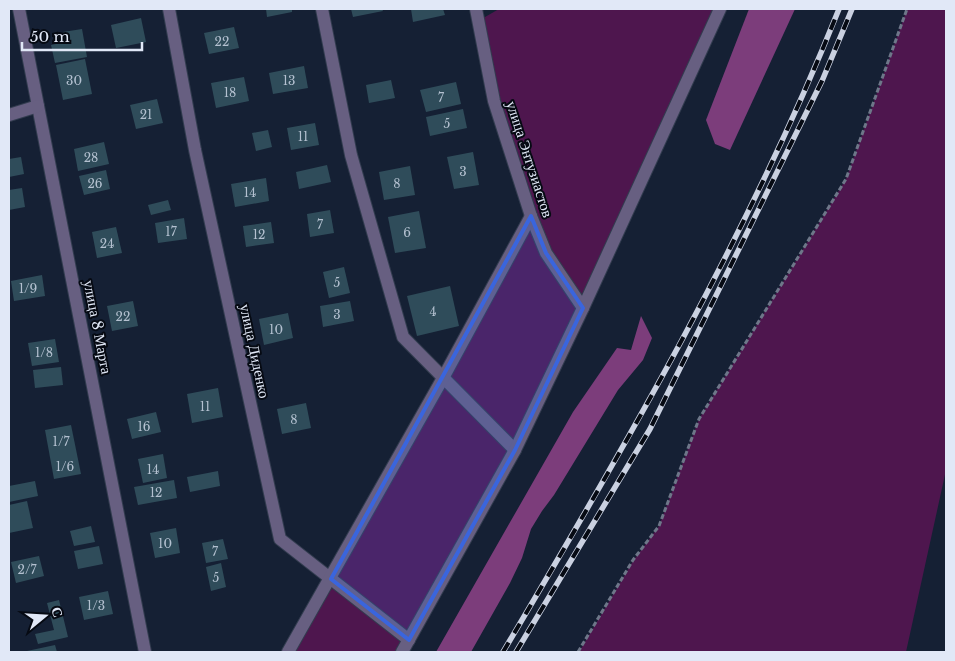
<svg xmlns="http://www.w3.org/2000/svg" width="955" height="661" viewBox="0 0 955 661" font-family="'Libre Baskerville',serif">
<rect width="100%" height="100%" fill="#152034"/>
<g fill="#4e164e">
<path d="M499 9H720L583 308 402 652H288L531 216 478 21Z"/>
<path d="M907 9H946V470L906 652H579L633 561 659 526 699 419 846 179Z"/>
</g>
<g fill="#7c3d7b">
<path d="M749 9H795L730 150 715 144 706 120Z"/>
<path d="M641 316 652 338 643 360 618 390 554 495 542 511 531 529 522 558 510 583 471 652H436L573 412 617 348 631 350Z"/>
</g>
<g fill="#2f4c5a">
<path d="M266 9H292V12L267 17Z"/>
<path d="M351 9H382L383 11 353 17Z"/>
<path d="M411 9H443L445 15 413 22Z"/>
<path d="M141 18 146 42 116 48 111 25Z"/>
<path d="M234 27 239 48 209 54 204 33Z"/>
<path d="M82 29 87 57 55 63 51 45 65 42 63 32Z"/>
<path d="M85 59 92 94 63 100 56 65Z"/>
<path d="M304 66 308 88 273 94 269 73Z"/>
<path d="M244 77 249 101 216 108 211 83Z"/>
<path d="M391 80 395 98 369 103 366 85Z"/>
<path d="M456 82 461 104 426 112 420 90Z"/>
<path d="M157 99 163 123 136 129 130 105Z"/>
<path d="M463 109 467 128 430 136 426 117Z"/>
<path d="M315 123 319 145 291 150 287 128Z"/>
<path d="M268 130 272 147 256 151 252 133Z"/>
<path d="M104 142 109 164 78 171 74 149Z"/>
<path d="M473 152 479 185 454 189 447 157Z"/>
<path d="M21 157 24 174 9 177V159Z"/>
<path d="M327 165 331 182 299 189 296 172Z"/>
<path d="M410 166 415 195 384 200 379 172Z"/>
<path d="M106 170 110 189 84 195 79 176Z"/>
<path d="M266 178 269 201 235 207 231 184Z"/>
<path d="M22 188 25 207 9 210V190Z"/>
<path d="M168 200 171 210 151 215 148 205Z"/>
<path d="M330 210 334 233 310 237 307 214Z"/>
<path d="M419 211 426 248 395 253 388 217Z"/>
<path d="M184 218 187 239 158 243 155 223Z"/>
<path d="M271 222 274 243 246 247 243 226Z"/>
<path d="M116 227 122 253 97 258 92 232Z"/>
<path d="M344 267 350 293 329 298 323 272Z"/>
<path d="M42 275 45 296 14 301 11 281Z"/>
<path d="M450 286 459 326 417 336 407 296Z"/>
<path d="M133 301 138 326 112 331 107 306Z"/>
<path d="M350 301 354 321 323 327 320 306Z"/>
<path d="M288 313 293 338 264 345 259 319Z"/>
<path d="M55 339 59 362 32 366 28 343Z"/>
<path d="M61 367 63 385 35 388 33 370Z"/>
<path d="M218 388 223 417 192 423 187 394Z"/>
<path d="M306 403 311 428 282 434 277 409Z"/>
<path d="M156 412 161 432 132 439 127 419Z"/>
<path d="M71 425 81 474 54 479 45 430Z"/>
<path d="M163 454 167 478 143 483 138 459Z"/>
<path d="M218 471 220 486 190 492 187 477Z"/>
<path d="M174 480 177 498 138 505 134 487Z"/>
<path d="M35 481 38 496 9 502V486Z"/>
<path d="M27 501 33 528 9 533V505Z"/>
<path d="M91 526 95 542 74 546 70 531Z"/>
<path d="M176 528 180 553 155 558 150 533Z"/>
<path d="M223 539 228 559 206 563 202 543Z"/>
<path d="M99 546 103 564 78 569 74 551Z"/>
<path d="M39 556 44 576 16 583 11 562Z"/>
<path d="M221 563 226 587 211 591 206 567Z"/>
<path d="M108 591 113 614 84 620 79 597Z"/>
<path d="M59 600 68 637 38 644 35 634 54 630 47 603Z"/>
<path d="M55 645 57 652H27V651Z"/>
</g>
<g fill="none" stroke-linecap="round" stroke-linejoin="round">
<g stroke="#323c4f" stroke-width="14">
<g id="minor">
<path d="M19 9 145 652"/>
<path d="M169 9 195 150 280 539 409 640"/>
<path d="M322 9 351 155 403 337 515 450"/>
<path d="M476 9 494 101 531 216 546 253 583 308"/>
<path d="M9 115 38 106"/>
<path d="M288 652 443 378 531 216"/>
<path d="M402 652 515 450 583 308 720 9"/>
</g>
</g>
<path stroke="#6e7789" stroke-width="3" stroke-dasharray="5 2.5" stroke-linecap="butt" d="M578 652 633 560 659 526 699 419 846 179 907 9"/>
<use href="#minor" stroke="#675f81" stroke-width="12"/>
<g stroke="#cad1e1" stroke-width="5.5">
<g id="rail">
<path d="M503 652C626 445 749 234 839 9"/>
<path d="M516 652 650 429 822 81 852 9"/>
</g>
</g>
<use href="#rail" stroke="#060a13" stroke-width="4" stroke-dasharray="11" stroke-linecap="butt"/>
</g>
<path fill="#3a65dd" fill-opacity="0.2" stroke="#3a65dd" stroke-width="4" stroke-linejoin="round" d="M531 216 546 253 583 308 515 450 409 640 331 579Z"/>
<g text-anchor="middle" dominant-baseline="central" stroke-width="4" stroke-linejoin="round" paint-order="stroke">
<g font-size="12" fill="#b4c1d0">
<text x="222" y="41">22</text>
<text x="74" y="80">30</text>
<text x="289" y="80">13</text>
<text x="230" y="92">18</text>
<text x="441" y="97">7</text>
<text x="146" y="114">21</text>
<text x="447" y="123">5</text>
<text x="303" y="136">11</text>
<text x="91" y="157">28</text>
<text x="463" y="171">3</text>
<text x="95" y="183">26</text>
<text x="397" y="183">8</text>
<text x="250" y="192">14</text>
<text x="320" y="224">7</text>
<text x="171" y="231">17</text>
<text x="407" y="232">6</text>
<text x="259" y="234">12</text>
<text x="107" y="243">24</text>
<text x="337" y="282">5</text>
<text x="28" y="288">1/9</text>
<text x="433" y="311">4</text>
<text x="337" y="314">3</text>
<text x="123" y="316">22</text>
<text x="276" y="329">10</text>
<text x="44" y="352">1/8</text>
<text x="205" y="406">11</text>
<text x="294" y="419">8</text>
<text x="144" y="426">16</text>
<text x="61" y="441">1/7</text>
<text x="65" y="466">1/6</text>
<text x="153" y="469">14</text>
<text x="156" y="492">12</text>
<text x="165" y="543">10</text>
<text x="215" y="551">7</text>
<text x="27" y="569">2/7</text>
<text x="216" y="577">5</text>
<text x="96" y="605">1/3</text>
</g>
<g font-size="15" fill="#e1e8f7" stroke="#060a13">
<text transform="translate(530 159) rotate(72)">улица Энтузиастов</text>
<text transform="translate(98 327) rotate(79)">улица 8 Марта</text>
<text transform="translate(255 351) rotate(78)">улица Диденко</text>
</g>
</g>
<rect width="955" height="661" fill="none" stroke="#e1e8f7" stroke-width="20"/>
<g transform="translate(45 616) rotate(72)" stroke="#060a13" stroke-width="4" paint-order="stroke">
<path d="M0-4L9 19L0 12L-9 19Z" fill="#e1e8f7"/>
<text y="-8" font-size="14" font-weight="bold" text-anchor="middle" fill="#e1e8f7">С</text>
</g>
<path d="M22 42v8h120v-8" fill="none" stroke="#e1e8f7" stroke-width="2.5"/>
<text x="30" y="42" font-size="15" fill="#e1e8f7" stroke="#060a13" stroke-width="4" paint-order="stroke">50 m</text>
</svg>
